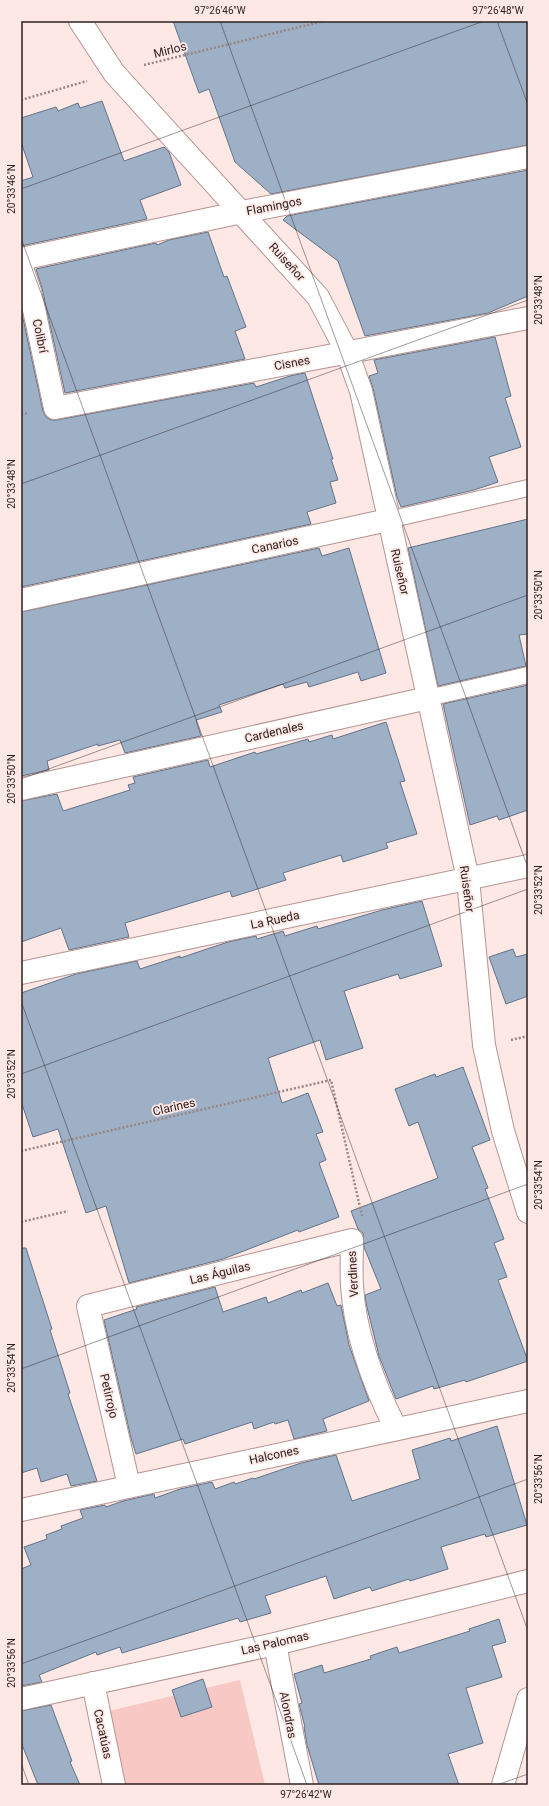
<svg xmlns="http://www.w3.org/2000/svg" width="549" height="1806" viewBox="0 0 549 1806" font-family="Roboto,sans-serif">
<rect width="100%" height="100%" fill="#fde8e6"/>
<path fill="#f7c8c4" d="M240 1680 265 1785H113L96 1714Z"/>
<g fill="#9eb0c6" stroke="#627387">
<path d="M173 21H528V145L271 194 235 162 209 89 199 93Z"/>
<path d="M102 101 124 161 164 147 169 152 181 185 140 200 147 219 21 246V181L33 177 21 142V118L56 107 58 111 78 103 80 108Z"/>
<path d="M528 170V296L488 313 365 336 338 261 283 220 287 216Z"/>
<path d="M208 232 224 277 227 276 246 327 235 331 245 359 65 393 42 288 36 269 156 243 157 245 169 240Z"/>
<path d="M21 309 43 411 46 417 51 420H57L254 383 256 387 290 376 305 373 333 459H331L338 480 330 482 336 503 307 512 311 524 21 587Z"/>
<path d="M495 337 511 396 505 398 521 447 489 457 498 482 474 490 401 507 397 497 373 388 369 376 378 373 374 360Z"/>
<path d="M528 519V634L519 635 526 666 438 686 408 548Z"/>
<path d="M319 548 322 556 349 548 386 673 361 681 358 672 309 687 307 682 285 688 283 684 219 705 222 712 196 720 201 736 125 753 120 740 98 746V744L47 761 49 770 21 776V612Z"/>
<path d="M528 685V810L499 820 497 816 470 825 443 704Z"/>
<path d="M386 722 405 781 400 782 417 834 386 843 388 848 343 862 341 855 283 873 286 880 232 897 230 891 125 923 129 937 69 950 61 928 21 942V801L57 794 63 811 130 790 128 785 135 783 133 777 208 760 210 767 255 752 256 754 308 739 309 742 332 735 333 739Z"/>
<path d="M422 901 442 966 400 979 398 974 344 991 363 1048 326 1060 320 1040 268 1058 282 1103 308 1093 323 1132 316 1134 326 1160 319 1163 339 1217 299 1232 298 1230 223 1259 129 1283 106 1206 86 1213 58 1129 33 1137 21 1101V993L76 974 137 961 140 969 180 956V958L228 942 256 936 257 939 283 931 285 936 317 926 318 929 382 910Z"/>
<path d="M513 949 516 957 528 954V996L506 1004 489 957Z"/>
<path d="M463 1067 490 1140 472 1147 488 1188 485 1189 504 1239 494 1243 507 1277 498 1280 528 1361 466 1382 465 1380 434 1389 433 1386 396 1399 379 1356 366 1303 365 1295 381 1289 364 1247 363 1233 358 1229 351 1211 438 1178 418 1122 409 1126 395 1089 435 1074 436 1077Z"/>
<path d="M21 1248H26L52 1329 50 1330 70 1393 68 1394 97 1481 71 1486 67 1474 41 1482 37 1468 21 1473Z"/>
<path d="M328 1283 337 1306 341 1305 349 1345 369 1401 323 1419 327 1431 294 1439 288 1420 275 1424 274 1422 254 1429 252 1422 185 1444 183 1439 136 1454 131 1438 104 1320 137 1309 136 1307 215 1287 223 1312 266 1297 268 1303 301 1290 302 1293Z"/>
<path d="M497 1426 527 1525 486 1537 485 1534 441 1547 448 1569 410 1581 409 1579 372 1591 370 1587 334 1599 326 1576 265 1596 271 1613 240 1622 238 1618 122 1653 120 1647 97 1655 96 1652 39 1675 42 1682 21 1686V1569L31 1565 24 1547 47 1539 46 1535 62 1529 61 1526 83 1518 80 1510 105 1505 106 1507 123 1501 154 1494 155 1498 180 1489 212 1482 215 1489 234 1482 235 1484 253 1478 254 1479 301 1463 336 1455 352 1501 420 1479 412 1450 450 1438 451 1441Z"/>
<path d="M499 1619 506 1642 492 1646 502 1677 466 1688 483 1743 448 1754 459 1785H319L307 1745 304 1727H305L299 1704 302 1703 294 1674 322 1665 324 1673 371 1659 370 1656 397 1647 399 1653 470 1631 469 1629Z"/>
<path d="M203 1679 212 1707 181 1717 172 1690Z"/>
<path d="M51 1705 72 1761 70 1762 80 1785H38L21 1742V1711Z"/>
</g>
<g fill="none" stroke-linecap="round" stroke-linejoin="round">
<g stroke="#b49491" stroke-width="18">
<g id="service">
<path d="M388 520 528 488"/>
<path d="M428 698 528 675"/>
</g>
</g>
<g stroke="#b49491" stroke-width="24">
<g id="minor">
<path d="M80 21 114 73 318 297 347 352 361 391 468 879 484 1045 503 1131 528 1212"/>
<path d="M21 259 242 212 528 157"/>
<path d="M21 265 30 291 55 408 528 318"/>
<path d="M21 600 388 520"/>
<path d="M21 789 428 698"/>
<path d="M21 973 528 866"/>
<path d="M129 1486 88 1306 352 1240C352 1255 351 1271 352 1286 355 1335 374 1385 396 1429"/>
<path d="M21 1510 528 1401"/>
<path d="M275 1644 302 1785"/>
<path d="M93 1683 114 1785"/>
<path d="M21 1699 275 1644 528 1581"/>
<path d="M503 1785 528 1699"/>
</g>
</g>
<g stroke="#978685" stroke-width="2.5" stroke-dasharray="2 2" stroke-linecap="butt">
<path d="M144 65 324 21"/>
<path d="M21 100 87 81"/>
<path d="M21 414 29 413"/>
<path d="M511 1040 528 1036"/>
<path d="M21 1151 331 1080 362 1216"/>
<path d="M21 1222 68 1211"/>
</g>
<use href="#service" stroke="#fff" stroke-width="16"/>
<use href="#minor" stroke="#fff" stroke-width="22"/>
</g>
<path fill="none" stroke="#2c201f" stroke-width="1" stroke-opacity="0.45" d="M220 21 528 868M497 21 528 105M21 189 484 21M21 238 528 1631M21 484 528 300M21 779 528 595M21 1001 307 1785M21 1074 528 889M21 1369 528 1184M21 1664 528 1479M21 1763 29 1785M497 1785 528 1774"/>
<g text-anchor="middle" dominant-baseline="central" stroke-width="3.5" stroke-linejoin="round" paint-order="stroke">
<g font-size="12" fill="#2c201f" stroke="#fde8e6">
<text transform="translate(170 50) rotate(-14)">Mirlos</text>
<text transform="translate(274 206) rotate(-11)">Flamingos</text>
<text transform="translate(287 262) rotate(48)">Ruiseñor</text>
<text transform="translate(40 336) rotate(78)">Colibrí</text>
<text transform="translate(292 363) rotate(-11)">Cisnes</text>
<text transform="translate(275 545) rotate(-12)">Canarios</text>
<text transform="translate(400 572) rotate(77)">Ruiseñor</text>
<text transform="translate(274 732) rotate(-13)">Cardenales</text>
<text transform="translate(467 889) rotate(82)">Ruiseñor</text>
<text transform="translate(275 920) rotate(-12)">La Rueda</text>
<text transform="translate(174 1107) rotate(-13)">Clarines</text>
<text transform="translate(220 1273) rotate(-14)">Las Águilas</text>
<text transform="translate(353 1274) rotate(-93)">Verdines</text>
<text transform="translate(109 1396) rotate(77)">Petirrojo</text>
<text transform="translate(274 1455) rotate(-12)">Halcones</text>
<text transform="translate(275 1643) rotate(-13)">Las Palomas</text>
<text transform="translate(288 1715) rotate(79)">Alondras</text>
<text transform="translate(103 1734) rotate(78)">Cacatúas</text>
</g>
</g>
<rect width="549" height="1806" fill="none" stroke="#fde8e6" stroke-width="44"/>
<rect x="22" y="22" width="505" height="1762" fill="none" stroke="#2c201f" stroke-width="1.5"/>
<g font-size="10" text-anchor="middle" fill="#2c201f">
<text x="220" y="14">97°26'46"W</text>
<text x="498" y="14">97°26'48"W</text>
<text transform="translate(11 189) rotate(-90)" y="4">20°33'46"N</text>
<text transform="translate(538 300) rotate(-90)" y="4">20°33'48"N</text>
<text transform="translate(11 484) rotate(-90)" y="4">20°33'48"N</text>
<text transform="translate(538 595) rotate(-90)" y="4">20°33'50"N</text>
<text transform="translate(11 779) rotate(-90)" y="4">20°33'50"N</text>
<text transform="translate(538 890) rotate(-90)" y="4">20°33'52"N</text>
<text transform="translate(11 1074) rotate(-90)" y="4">20°33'52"N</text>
<text transform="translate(538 1185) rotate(-90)" y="4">20°33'54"N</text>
<text transform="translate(11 1368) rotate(-90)" y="4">20°33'54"N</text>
<text transform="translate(538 1479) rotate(-90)" y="4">20°33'56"N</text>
<text transform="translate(11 1663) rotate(-90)" y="4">20°33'56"N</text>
<text x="306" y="1798">97°26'42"W</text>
</g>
</svg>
